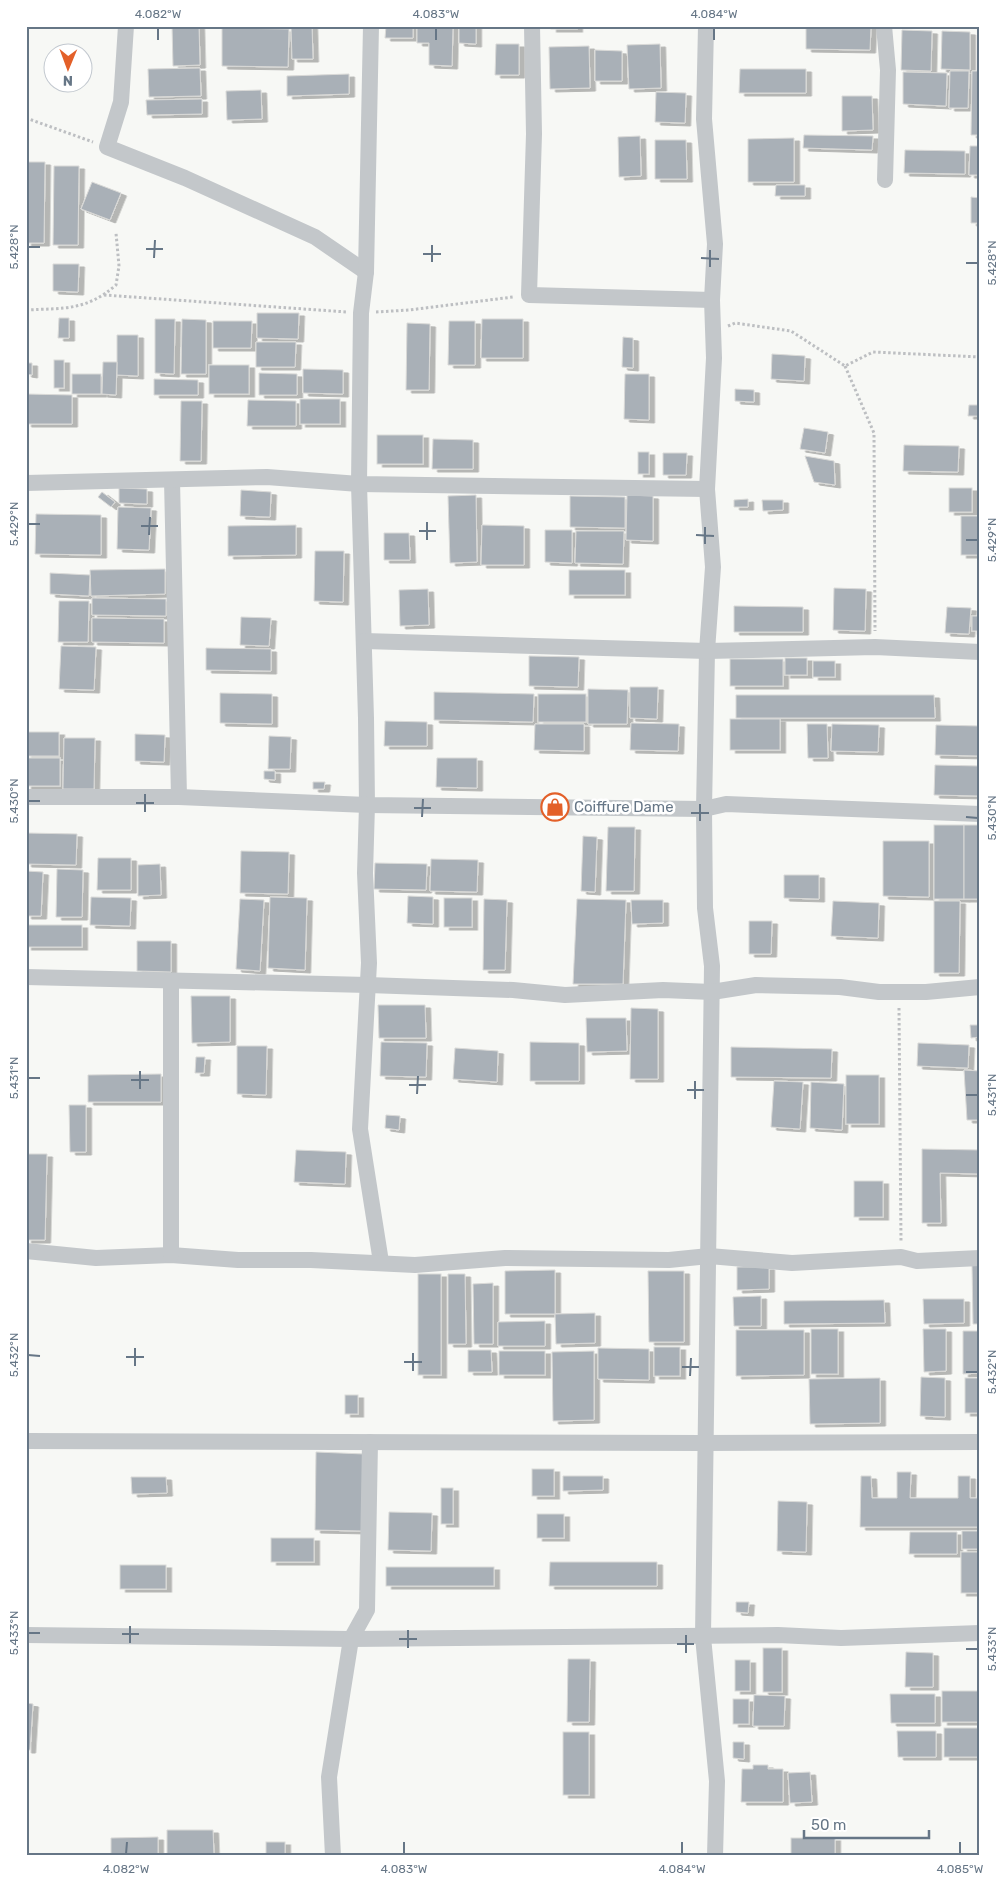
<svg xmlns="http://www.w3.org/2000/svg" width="1006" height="1882" viewBox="0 0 1006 1882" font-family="Rubik,sans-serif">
<defs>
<filter id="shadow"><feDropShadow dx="5.5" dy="3" stdDeviation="0" flood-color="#0004"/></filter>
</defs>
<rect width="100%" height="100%" fill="#f7f8f5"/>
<g fill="#a9b0b7" stroke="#d9d9d7" filter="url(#shadow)">
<path d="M172 26H199L200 65 173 66Z"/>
<path d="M291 26H312L313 59H292Z"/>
<path d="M386 26H413V38H385Z"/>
<path d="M417 26H453L452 66 429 65V43H417Z"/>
<path d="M459 26H476V44L459 43Z"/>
<rect x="551" y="26" width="26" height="3"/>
<path d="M806 26H871L870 50 806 49Z"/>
<path d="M222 28 289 29 288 67 222 66Z"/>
<path d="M902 30 932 31 931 71 901 70Z"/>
<path d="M942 31 970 32V70L941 69Z"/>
<path d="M496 44H519V75H495Z"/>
<path d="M660 44 661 88 629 89 627 45Z"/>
<path d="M589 46 590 88 550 89 549 47Z"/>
<path d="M595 50 622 51V81H595Z"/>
<path d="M200 68 201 96 149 97 148 69Z"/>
<path d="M740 69H806V93H739Z"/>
<path d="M950 71H969L968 108H949Z"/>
<path d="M972 71H980V135H971Z"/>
<path d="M903 72 947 73 946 106 903 104Z"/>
<path d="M349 74V94L287 96V76Z"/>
<path d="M261 90 262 119 227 120 226 91Z"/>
<path d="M656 92 686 93 685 123 655 122Z"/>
<path d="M842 96H872L873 130 842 131Z"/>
<path d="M202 99V114L147 115 146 100Z"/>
<path d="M804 135 873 136 872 150 803 148Z"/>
<path d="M640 136 641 176 619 177 618 137Z"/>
<path d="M794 138V182H748V139Z"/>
<path d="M655 140H686L687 179H655Z"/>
<path d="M970 146H980V175H969Z"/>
<path d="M905 150 965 151V174L904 173Z"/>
<path d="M26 162H45L44 243H26Z"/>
<path d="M54 166H79L78 245H53Z"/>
<path d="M92 182 121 193 110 220 81 209Z"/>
<path d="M776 185H805V196H775Z"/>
<path d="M971 197 980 198V223H971Z"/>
<path d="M53 264H79L78 292 53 291Z"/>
<path d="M257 313H299L298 339 257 338Z"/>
<path d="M59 318H69V338H58Z"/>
<path d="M155 319H175L174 374 155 373Z"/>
<path d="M182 319 206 320V374H181Z"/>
<path d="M482 319H523V358H481Z"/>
<path d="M213 321H252L251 348H213Z"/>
<path d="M449 321H475V365H448Z"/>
<path d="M407 323 430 324 429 390H406Z"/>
<path d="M117 335H138V376L117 375Z"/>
<path d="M623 337 633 338V368L622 367Z"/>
<path d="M256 342H296L295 367H256Z"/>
<path d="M772 354 805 356 804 381 771 379Z"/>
<rect x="54" y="360" width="10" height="28"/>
<path d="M103 362H117L116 395 102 394Z"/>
<path d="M26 363H32V375L26 374Z"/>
<rect x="209" y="365" width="40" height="29"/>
<path d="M303 369 343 370V394L303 393Z"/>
<path d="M259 373 297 374V395H259Z"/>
<rect x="72" y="374" width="29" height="20"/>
<path d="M625 374H649V420L624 419Z"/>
<path d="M154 379 198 380V395H154Z"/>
<path d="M735 389 754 390V402L735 401Z"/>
<path d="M26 394 72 395V424H26Z"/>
<rect x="300" y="399" width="40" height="25"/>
<path d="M248 400 296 401V426H247Z"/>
<path d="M181 401H202L201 461H180Z"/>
<path d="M969 405H980V416H968Z"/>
<path d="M804 428 828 432 825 453 800 449Z"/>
<rect x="377" y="435" width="46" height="29"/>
<path d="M433 439 473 440V469H432Z"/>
<path d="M904 445 959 446 958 472 903 471Z"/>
<rect x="638" y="452" width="11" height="22"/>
<path d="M663 453H687L686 475H663Z"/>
<path d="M805 456 834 461 835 485 814 482Z"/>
<path d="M119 488 147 489V504L119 503Z"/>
<rect x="949" y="488" width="23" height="24"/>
<path d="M241 490 271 492 270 517 240 516Z"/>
<path d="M102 492 115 502 111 507 98 497Z"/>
<path d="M476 495 477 562 450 563 448 496Z"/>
<path d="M627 495 653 496V541L626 540Z"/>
<path d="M570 496 625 497V528L570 527Z"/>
<path d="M748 499V507H734V500Z"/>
<path d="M762 500H783V510L763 511Z"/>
<path d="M118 507 151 508 149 550 117 549Z"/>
<path d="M36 514 101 515V555L35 554Z"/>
<rect x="961" y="516" width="19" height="39"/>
<path d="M296 525V555L228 556V526Z"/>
<path d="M482 525 524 526V565H481Z"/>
<path d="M545 530H572V563L545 562Z"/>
<path d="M576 531H624L623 564 575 563Z"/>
<path d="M384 533H409L410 560H384Z"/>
<path d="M315 551H344L343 602 314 601Z"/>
<path d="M165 569V594L91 596 90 570Z"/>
<rect x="569" y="570" width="56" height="25"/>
<path d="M50 573 90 575 89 596 50 594Z"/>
<path d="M834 588 866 589 865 631 833 630Z"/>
<path d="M428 589 429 625 400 626 399 590Z"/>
<path d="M92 598 166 599V616L92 615Z"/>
<path d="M59 601H89L88 642H58Z"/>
<path d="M734 606 803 607V632H734Z"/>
<path d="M947 607 971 608 969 634 945 633Z"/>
<rect x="972" y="616" width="8" height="15"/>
<path d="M241 617 271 618 269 646 240 645Z"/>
<path d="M92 618 164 619V643L92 642Z"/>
<path d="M61 646 96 647 94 690 59 689Z"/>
<path d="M206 648 271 649V671L206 670Z"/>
<path d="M529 656 579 657 578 687 529 686Z"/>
<rect x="785" y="658" width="22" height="17"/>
<rect x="730" y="659" width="53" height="27"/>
<rect x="813" y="661" width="22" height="16"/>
<path d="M630 687H658L657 719 630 718Z"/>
<path d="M588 689 628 690 627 724H588Z"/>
<path d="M434 692 534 694 533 722 434 720Z"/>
<path d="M220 693 272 694V724L220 723Z"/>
<rect x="538" y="694" width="48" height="28"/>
<path d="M736 695H934L935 718H736Z"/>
<rect x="730" y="719" width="50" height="31"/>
<path d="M385 721 427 722V746H384Z"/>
<path d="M631 723 679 724 678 751 630 750Z"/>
<path d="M535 724H584V751L534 750Z"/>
<path d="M807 724H827L828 758H808Z"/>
<path d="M832 724 879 725 878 752 831 751Z"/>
<path d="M936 725 980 726V756L935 755Z"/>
<rect x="26" y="732" width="33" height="24"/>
<path d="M135 734 165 735 164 762 135 761Z"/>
<path d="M269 736 291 737 290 769H268Z"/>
<path d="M64 738H95L94 789H63Z"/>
<rect x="26" y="758" width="34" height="28"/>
<path d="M437 758H477V788L436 787Z"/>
<path d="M935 765 980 766V796L934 795Z"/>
<path d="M264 771H275V780L264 779Z"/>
<path d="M313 782H325L324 789H313Z"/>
<rect x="934" y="825" width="30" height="74"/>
<rect x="964" y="825" width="16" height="74"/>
<path d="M608 827H635L634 891H606Z"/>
<path d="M26 833 77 834 76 865 26 864Z"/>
<path d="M583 836 597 837 595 892 581 891Z"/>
<path d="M883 841H929V897L883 896Z"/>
<path d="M241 851 289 852 288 894 240 893Z"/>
<path d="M98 858H131V890H97Z"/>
<path d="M431 859 478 860 477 892 430 891Z"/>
<path d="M375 863 427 864 426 890 374 889Z"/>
<path d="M160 864 161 895 138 896V865Z"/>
<path d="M57 869 83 870 82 917H56Z"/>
<path d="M26 871 43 872 41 916H26Z"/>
<path d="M784 875H819V899L784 898Z"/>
<path d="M408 896 433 897V924L407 923Z"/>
<path d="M91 897 131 898 130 926 90 925Z"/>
<path d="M270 897 307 898 305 970 268 968Z"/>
<rect x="444" y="898" width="28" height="29"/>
<path d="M240 899 264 900 260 971 236 969Z"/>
<path d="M484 899 507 900 505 970H483Z"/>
<path d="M577 899 626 900 623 984H573Z"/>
<path d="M631 900H663V923L632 924Z"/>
<path d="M833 901 879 903 878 938 831 936Z"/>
<path d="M934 901H960L959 973H934Z"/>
<path d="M749 921H772L771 954H749Z"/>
<rect x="26" y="925" width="56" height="22"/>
<path d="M137 941H171V972L137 971Z"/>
<path d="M191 996H230V1042L192 1043Z"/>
<path d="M378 1005H425L426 1038H379Z"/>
<path d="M631 1008 658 1009V1079H630Z"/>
<path d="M586 1018H626L627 1051 587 1052Z"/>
<path d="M970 1025H980V1037L971 1038Z"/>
<path d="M381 1042 427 1043 426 1077 380 1076Z"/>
<path d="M530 1042 579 1043V1081H530Z"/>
<path d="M918 1043 969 1045 968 1068 917 1066Z"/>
<path d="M237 1046H267L266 1095 237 1094Z"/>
<path d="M731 1047 832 1049 831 1078 731 1077Z"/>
<path d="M455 1048 498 1051 497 1082 453 1079Z"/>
<path d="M196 1057H205L204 1073H195Z"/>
<path d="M964 1070 980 1071V1120H967Z"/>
<path d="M161 1074V1102H88V1075Z"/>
<rect x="846" y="1075" width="33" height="49"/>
<path d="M774 1081 803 1082 800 1129 771 1127Z"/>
<path d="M811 1082 844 1084 842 1130 810 1128Z"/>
<path d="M69 1105H86V1152H70Z"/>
<path d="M386 1115 400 1116 399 1130 385 1128Z"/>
<path d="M922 1149 980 1150V1174L940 1173 941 1223H922Z"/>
<path d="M296 1150 346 1152 345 1184 294 1182Z"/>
<path d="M26 1154H47L45 1240H26Z"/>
<rect x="854" y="1181" width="29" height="36"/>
<path d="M972 1265H980V1324H973Z"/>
<path d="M737 1267H769V1289L737 1290Z"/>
<path d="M555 1270V1314H505V1271Z"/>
<path d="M648 1271H684V1342H649Z"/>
<rect x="418" y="1274" width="23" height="101"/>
<path d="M448 1274H465L466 1344H448Z"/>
<path d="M493 1283V1344H474L473 1284Z"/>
<path d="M761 1296V1326H734L733 1297Z"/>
<path d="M923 1299H964V1323L924 1324Z"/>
<path d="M884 1300 885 1323 784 1324V1301Z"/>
<path d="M595 1313V1343L556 1344 555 1314Z"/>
<path d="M545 1321V1346H498V1322Z"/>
<rect x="811" y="1329" width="27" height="45"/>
<path d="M923 1329H946V1371L924 1372Z"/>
<path d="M736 1330H804V1375L736 1376Z"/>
<path d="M963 1331H980V1373L963 1374Z"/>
<rect x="654" y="1347" width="26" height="29"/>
<path d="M598 1348 649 1349V1380L598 1379Z"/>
<path d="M468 1350H491L492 1372H468Z"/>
<rect x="499" y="1351" width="46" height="24"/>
<path d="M594 1351V1420L553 1421 552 1352Z"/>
<path d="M921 1377 945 1378V1417L920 1416Z"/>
<path d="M880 1378V1423L810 1424 809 1379Z"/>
<rect x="965" y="1378" width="15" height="35"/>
<rect x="345" y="1395" width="13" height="19"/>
<path d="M316 1452 364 1454 362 1531 315 1530Z"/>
<rect x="532" y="1469" width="22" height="27"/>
<path d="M897 1472H911L910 1498H958V1476H970V1498H980V1527H860L861 1476H871L872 1498H897Z"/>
<path d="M563 1476H603V1490L563 1491Z"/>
<path d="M131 1477H166L167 1493 132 1494Z"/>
<rect x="441" y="1488" width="12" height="36"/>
<path d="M778 1501 807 1502 806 1552 777 1551Z"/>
<path d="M389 1512 432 1513 431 1551 388 1550Z"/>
<rect x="537" y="1514" width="27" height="24"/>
<rect x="962" y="1531" width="18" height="18"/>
<path d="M910 1532H957V1554H909Z"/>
<rect x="271" y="1538" width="43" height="24"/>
<rect x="961" y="1552" width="19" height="41"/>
<path d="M550 1562H657V1586H549Z"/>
<rect x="120" y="1565" width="46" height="24"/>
<rect x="386" y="1567" width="108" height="19"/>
<path d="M736 1602H749L748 1613 736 1612Z"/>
<rect x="763" y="1648" width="19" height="44"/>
<path d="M906 1652 933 1653V1687H905Z"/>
<path d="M568 1659H590L589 1722H567Z"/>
<rect x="735" y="1660" width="15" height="31"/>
<rect x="942" y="1691" width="38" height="31"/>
<path d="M890 1694H935V1723H891Z"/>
<path d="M754 1695 785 1696 784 1726H753Z"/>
<rect x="733" y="1699" width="16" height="25"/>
<path d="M26 1703 33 1704 30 1750H26Z"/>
<rect x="944" y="1728" width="36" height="29"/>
<path d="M897 1731H936V1757H898Z"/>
<rect x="563" y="1732" width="26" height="63"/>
<path d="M733 1742H744V1759L733 1758Z"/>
<path d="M753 1765H768V1769H783V1802H741L742 1769H753Z"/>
<path d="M810 1772 812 1802 790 1803 788 1773Z"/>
<path d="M167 1830H213L214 1856H167Z"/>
<path d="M158 1837V1856H111V1838Z"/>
<rect x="791" y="1838" width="44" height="18"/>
<rect x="266" y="1842" width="19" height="14"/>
</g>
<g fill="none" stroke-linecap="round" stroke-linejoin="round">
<g stroke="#bdbfc2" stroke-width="3" stroke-dasharray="2.5 2.5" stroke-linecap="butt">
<path d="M26 118 93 142"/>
<path d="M104 295 347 312"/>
<path d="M26 310C64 308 86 311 116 285L119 266 116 233"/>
<path d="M376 312 409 310 513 297"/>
<path d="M728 326 735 323 791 331 845 366 873 352 980 357"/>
<path d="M845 366 874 433 875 631"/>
<path d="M899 1008 901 1242"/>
</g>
<g stroke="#c3c7ca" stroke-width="16">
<path d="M126 26 121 102 107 147 185 178 315 237 366 272"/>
<path d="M371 26 366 272 361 313 359 484 366 718 367 805 365 873 369 963 360 1129 381 1262"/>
<path d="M532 26 534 134 529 295 712 300"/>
<path d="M706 26 704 119 715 244 712 300 714 358 707 489 713 567 707 651 704 809 705 908 712 966 703 1637 717 1781 715 1856"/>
<path d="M884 26 888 70 885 180"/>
<path d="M172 480 179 797"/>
<path d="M26 483 267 477 359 484 707 489"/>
<path d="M364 641 707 651 875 647 980 652"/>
<path d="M26 797H179L367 805 704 809 726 804 980 814"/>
<path d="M26 977 368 985 513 990 565 995 663 990 712 992 756 985 840 987 879 992H926L980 987"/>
<path d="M26 1251 96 1258 171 1255 238 1260H311L415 1265 505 1258 669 1260 709 1256 792 1263 901 1257 917 1261 980 1258"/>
<path d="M171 1255V981"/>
<path d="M26 1441 705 1443 980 1442"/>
<path d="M26 1635 351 1639 778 1635 841 1638 980 1633"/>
<path d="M333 1856 329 1777 351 1639 367 1610 370 1442"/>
</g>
</g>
<path fill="none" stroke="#667686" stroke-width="2" d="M158 40V28M436 40V28M714 40V28M28 247H40M146 249H163M423 254H441M154 258 155 240M701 258 719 259M432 262V245M966 263H978M710 267V250M28 524H40M141 526H158M419 531H436M149 535 150 517M696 535 714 536M427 540V522M966 540H978M705 544V527M28 801H40M136 803H154M414 808H431M145 812V794M691 813H709M422 817 423 799M966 817 978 818M700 821V804M28 1078H40M131 1080H149M409 1085H426M140 1089V1071M687 1090H704M417 1094 418 1076M966 1095H978M695 1099V1081M28 1355 40 1356M126 1357H144M404 1362H422M135 1366V1348M682 1367H699M413 1371V1353M966 1372H978M690 1376 691 1358M28 1633H40M122 1634H139M399 1639H417M130 1643V1626M677 1644H694M408 1648V1630M966 1649H978M686 1653V1635M126 1854 127 1842M404 1854V1842M682 1854V1842M960 1854V1842"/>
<defs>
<g id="shop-ring" transform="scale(1.4375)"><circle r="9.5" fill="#fff" stroke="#e36029" stroke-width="1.5"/><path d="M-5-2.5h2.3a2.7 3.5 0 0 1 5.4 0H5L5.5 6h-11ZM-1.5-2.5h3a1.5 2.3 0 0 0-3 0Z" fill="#e36029"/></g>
</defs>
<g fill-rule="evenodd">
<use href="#shop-ring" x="555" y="807"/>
</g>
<g text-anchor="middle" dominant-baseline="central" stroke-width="5" stroke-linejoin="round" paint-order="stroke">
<g font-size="15" fill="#667686" stroke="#fff" text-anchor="start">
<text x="574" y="807">Coiffure Dame</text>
</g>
</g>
<rect width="1006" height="1882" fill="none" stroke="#ffffff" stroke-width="55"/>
<g transform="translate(68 68) rotate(181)"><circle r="24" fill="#ffffff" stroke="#c2c8cf"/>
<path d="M0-4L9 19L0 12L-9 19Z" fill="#e36029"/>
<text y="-8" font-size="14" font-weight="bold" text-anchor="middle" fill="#667686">N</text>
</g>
<path d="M804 1830v8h125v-8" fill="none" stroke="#667686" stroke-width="2.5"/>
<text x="811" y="1830" font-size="15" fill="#667686" stroke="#ffffff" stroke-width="4" paint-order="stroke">50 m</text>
<rect x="28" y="28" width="950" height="1826" fill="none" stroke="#667686" stroke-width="2"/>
<g font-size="12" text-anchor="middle" fill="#667686">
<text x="158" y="18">4.082°W</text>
<text x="436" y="18">4.083°W</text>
<text x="714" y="18">4.084°W</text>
<text transform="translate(14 247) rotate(-90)" y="4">5.428°N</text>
<text transform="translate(992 263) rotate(-90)" y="4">5.428°N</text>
<text transform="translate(14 524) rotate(-90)" y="4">5.429°N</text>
<text transform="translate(992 540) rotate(-90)" y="4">5.429°N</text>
<text transform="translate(14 801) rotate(-90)" y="4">5.430°N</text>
<text transform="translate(992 818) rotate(-90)" y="4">5.430°N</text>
<text transform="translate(14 1078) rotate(-90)" y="4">5.431°N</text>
<text transform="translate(992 1095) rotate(-90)" y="4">5.431°N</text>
<text transform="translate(14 1355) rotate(-90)" y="4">5.432°N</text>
<text transform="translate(992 1372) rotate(-90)" y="4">5.432°N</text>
<text transform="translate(14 1633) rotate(-90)" y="4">5.433°N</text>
<text transform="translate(992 1649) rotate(-90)" y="4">5.433°N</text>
<text x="126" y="1873">4.082°W</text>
<text x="404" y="1873">4.083°W</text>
<text x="682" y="1873">4.084°W</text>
<text x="960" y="1873">4.085°W</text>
</g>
</svg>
